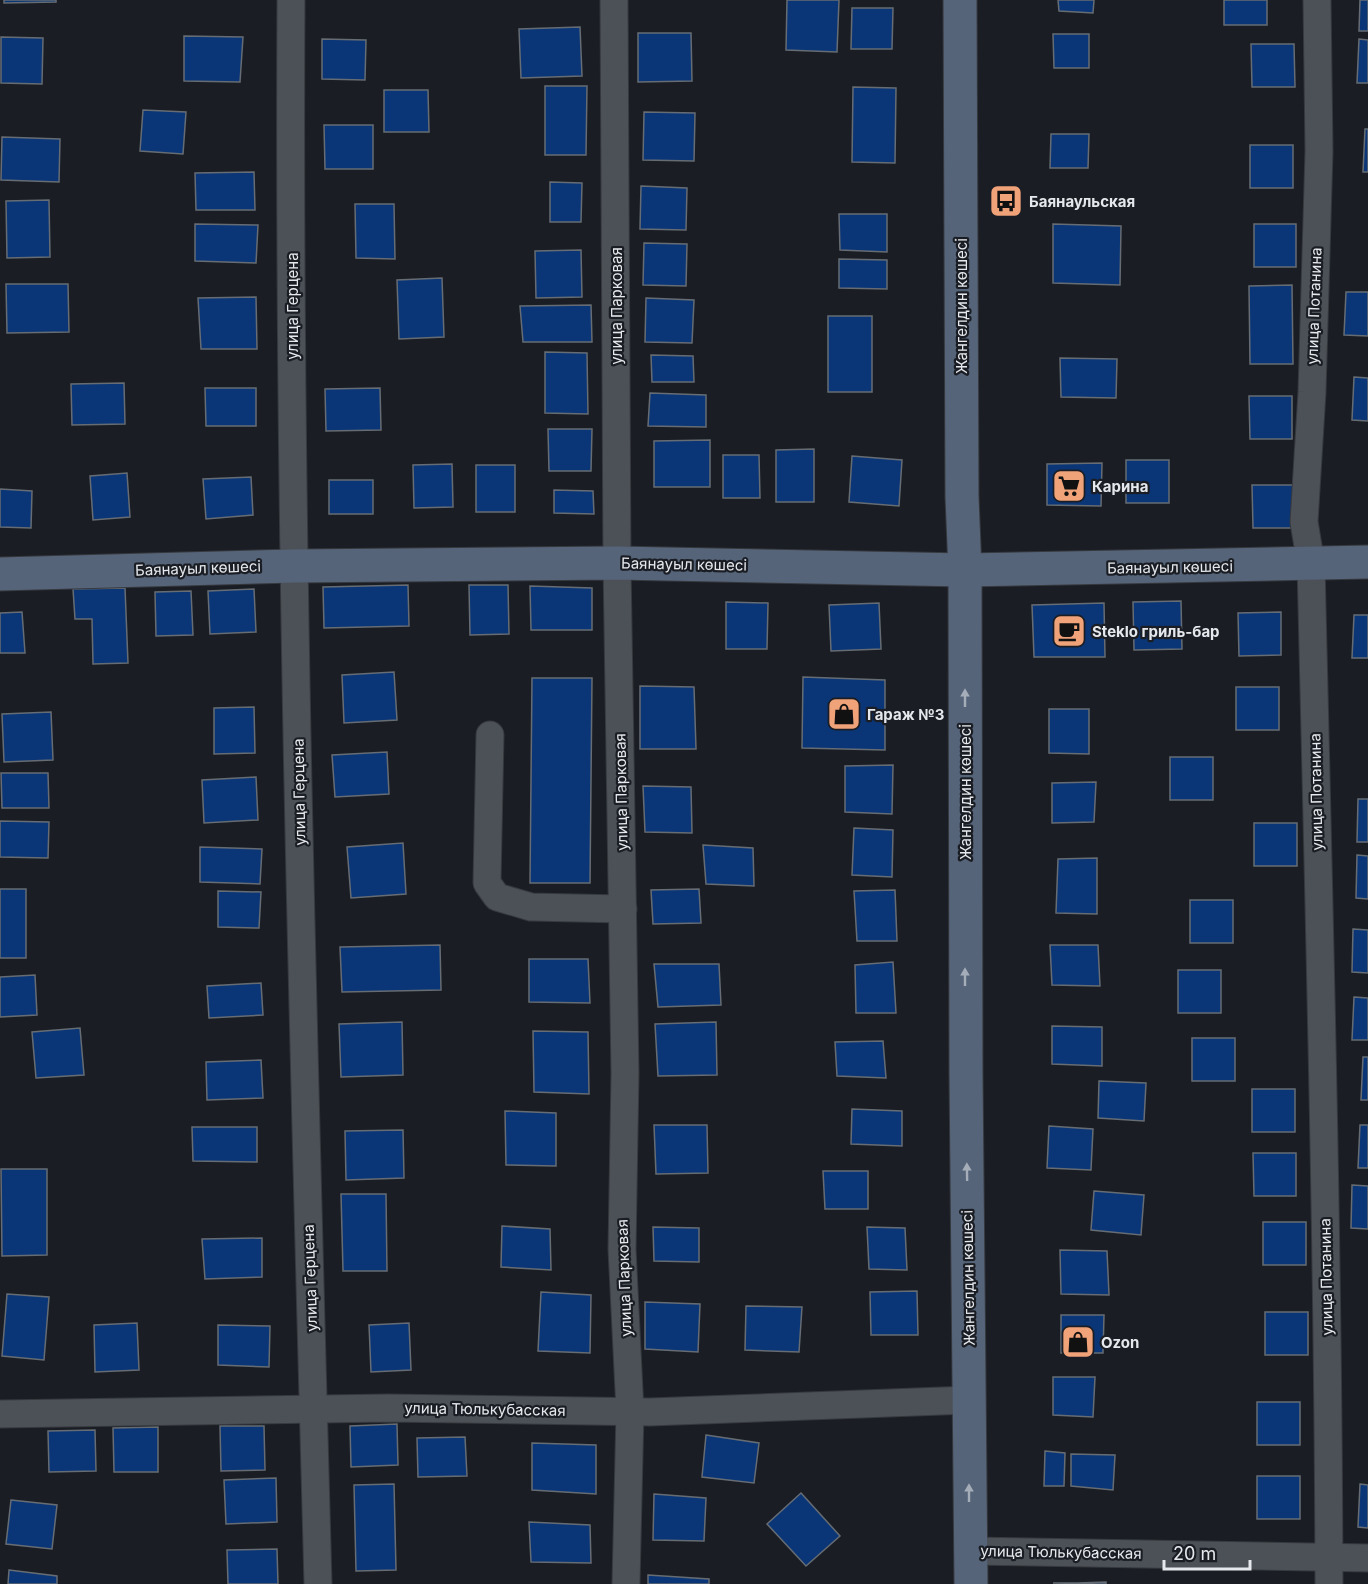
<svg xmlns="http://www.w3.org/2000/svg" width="1368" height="1584" viewBox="0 0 1368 1584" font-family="Inter,sans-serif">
<rect width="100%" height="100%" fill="#1a1e24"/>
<g fill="#0a3677" stroke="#666c73" stroke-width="1.5">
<path d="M4 0H56V2L4 3Z"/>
<path d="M787 0H839L837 52 786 50Z"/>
<path d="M1058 0H1094L1093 13 1059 11Z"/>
<rect x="1224" y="0" width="43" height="25"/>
<path d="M1360 0H1368V31H1359Z"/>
<path d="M852 8H893L892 49H851Z"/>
<path d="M580 27 582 76 521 78 519 29Z"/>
<path d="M638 33H691L692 81 638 82Z"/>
<path d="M1053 34H1089V68H1054Z"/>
<path d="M184 36 243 37 240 82 184 81Z"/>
<path d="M1 37 43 38 42 84 1 83Z"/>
<path d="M322 39 366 40 365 80 322 79Z"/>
<path d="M1359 39 1368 40V83H1357Z"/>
<path d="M1251 44H1294L1295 87H1252Z"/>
<path d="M545 86H587L586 155H545Z"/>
<path d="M853 87 896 88 895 163 852 162Z"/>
<path d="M384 90H428L429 132H384Z"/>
<path d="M143 110 186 112 183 154 140 151Z"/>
<path d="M644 112 695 113 694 161 643 160Z"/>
<path d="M324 125H373V169H325Z"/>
<path d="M1365 129H1368V172H1363Z"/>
<path d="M1051 134H1089L1088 168H1050Z"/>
<path d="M2 137 60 139 59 182 1 180Z"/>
<rect x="1250" y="145" width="43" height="43"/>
<path d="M254 172 255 210H196L195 173Z"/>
<path d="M550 182 582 183 581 222H550Z"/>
<path d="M641 186 687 188 686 230 640 229Z"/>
<path d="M49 200 50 257 7 258 6 201Z"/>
<path d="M355 204H394L395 259 356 258Z"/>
<path d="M839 214H887V252L840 250Z"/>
<path d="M195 224 258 225 256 263 195 261Z"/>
<path d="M1053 224 1121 226 1120 285 1053 283Z"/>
<rect x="1254" y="224" width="42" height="43"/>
<path d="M644 243 687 244 686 286 643 285Z"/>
<path d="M581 250 582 297 536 298 535 251Z"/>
<path d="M839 259 887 260V289L839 288Z"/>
<path d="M442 278 444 337 399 339 397 280Z"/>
<path d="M6 284H68L69 332 7 333Z"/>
<path d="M1292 285 1293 364H1250L1249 286Z"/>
<path d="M1346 292H1368V336L1344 335Z"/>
<path d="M256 297 257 349H201L198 298Z"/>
<path d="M646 298 694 300 692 343 645 342Z"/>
<path d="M591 305 592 342H523L520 306Z"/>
<rect x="828" y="316" width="44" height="76"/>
<path d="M545 352 587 353 588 414 545 413Z"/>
<path d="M651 355 693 356 694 382H652Z"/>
<path d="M1060 358 1117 359 1116 398 1061 397Z"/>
<path d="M1354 377 1368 378V421L1352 420Z"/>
<path d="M124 383 125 424 72 425 71 384Z"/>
<path d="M205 388H256V426H206Z"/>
<path d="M380 388 381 430 326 431 325 389Z"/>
<path d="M650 393 706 395V427L648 426Z"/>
<path d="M1249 396H1292V439H1250Z"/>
<path d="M548 429H592L591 471H549Z"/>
<path d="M710 440V487H654V441Z"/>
<path d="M814 449V502H776V450Z"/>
<path d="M723 455H759L760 498H723Z"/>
<path d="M852 456 902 460 899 506 849 502Z"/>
<rect x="1126" y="460" width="43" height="43"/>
<path d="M1102 463 1101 506 1047 505V464Z"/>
<path d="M452 464 453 507 414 508 413 465Z"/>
<rect x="476" y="465" width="39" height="47"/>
<path d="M127 473 130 517 93 520 90 476Z"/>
<path d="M251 477 253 515 206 519 203 479Z"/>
<rect x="329" y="480" width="44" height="34"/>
<path d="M1252 485H1295L1296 528H1253Z"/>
<path d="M0 489 32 491 31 528 0 527Z"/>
<path d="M554 490 593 491 594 514 554 513Z"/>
<path d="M408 585 409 626 324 628 323 587Z"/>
<path d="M469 585H508L509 634 470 635Z"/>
<path d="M530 586 592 588V630H531Z"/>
<path d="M125 588 128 663 93 664 92 619H75L73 589Z"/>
<path d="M254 589 256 632 210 634 208 591Z"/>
<path d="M191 591 193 635 156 636 155 592Z"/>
<path d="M1181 601 1182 649 1134 650 1133 602Z"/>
<path d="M726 602 768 603 767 649H726Z"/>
<path d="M879 603 881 649 831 651 829 605Z"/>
<path d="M1104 603 1105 657H1034L1032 605Z"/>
<path d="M22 612 25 653H0V613Z"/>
<path d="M1281 612V655L1239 656 1238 613Z"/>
<path d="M1354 615H1368V658H1352Z"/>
<path d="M394 672 397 720 344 723 342 675Z"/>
<path d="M803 677 885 680V750L802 748Z"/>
<path d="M532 678H592L590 883H530Z"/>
<path d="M640 686 694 687 696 749H640Z"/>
<rect x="1236" y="687" width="43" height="43"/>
<path d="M254 707 255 753 214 754V708Z"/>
<path d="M1049 709H1089V754L1049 753Z"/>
<path d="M51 712 53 760 4 762 2 714Z"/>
<path d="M387 752 389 794 335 797 332 755Z"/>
<rect x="1170" y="757" width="43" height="43"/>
<path d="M893 765 892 814 845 812V766Z"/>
<path d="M1 773H48L49 808H2Z"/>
<path d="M256 777 258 820 204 823 202 780Z"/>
<path d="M1096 782 1094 822 1052 823V783Z"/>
<path d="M643 786 691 787 692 833 645 832Z"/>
<path d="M1358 799H1368V842H1357Z"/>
<path d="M0 821 49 822 48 858 0 857Z"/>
<rect x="1254" y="823" width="43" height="43"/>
<path d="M854 828 893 830 892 877 852 875Z"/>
<path d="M403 843 406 894 351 898 347 847Z"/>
<path d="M703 845 753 848 754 886 706 884Z"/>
<path d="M200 847 262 849 260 884 200 882Z"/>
<path d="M1357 855 1368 856V899L1356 898Z"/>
<path d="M1097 858V914L1056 913 1058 859Z"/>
<rect x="0" y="889" width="26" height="69"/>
<path d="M699 889 701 923 653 924 651 890Z"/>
<path d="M895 890 897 941H857L854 891Z"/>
<path d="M218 891 261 892 259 928 218 927Z"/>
<rect x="1190" y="900" width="43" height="43"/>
<path d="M1353 929 1368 930V973L1352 972Z"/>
<path d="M440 945 441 990 342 992 340 947Z"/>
<path d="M1050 945H1098L1100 986 1052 985Z"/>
<path d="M529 959H588L590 1003 529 1002Z"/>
<path d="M893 962 896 1013H856L855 965Z"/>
<path d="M654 964H719L721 1005 658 1007Z"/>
<rect x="1178" y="970" width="43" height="43"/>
<path d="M35 975 37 1015 0 1017V977Z"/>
<path d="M261 983 263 1015 209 1018 207 986Z"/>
<path d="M1354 997 1368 998V1040H1352Z"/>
<path d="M402 1022 403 1075 341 1077 339 1024Z"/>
<path d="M716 1022 717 1075 658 1076 655 1024Z"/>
<path d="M1052 1026 1102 1027V1066L1052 1064Z"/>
<path d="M80 1028 84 1075 36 1078 32 1032Z"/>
<path d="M533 1031 588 1032 589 1094 534 1092Z"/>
<rect x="1192" y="1038" width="43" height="43"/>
<path d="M883 1041 886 1078 837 1076 835 1042Z"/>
<path d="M1363 1057H1368V1100H1361Z"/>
<path d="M261 1060 263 1098 207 1100 206 1062Z"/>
<path d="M1099 1081 1146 1083 1144 1121 1098 1118Z"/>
<rect x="1252" y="1089" width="43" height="43"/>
<path d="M852 1109 902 1111V1146L851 1144Z"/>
<path d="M505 1111 556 1113V1166L506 1165Z"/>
<path d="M654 1125H707L708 1173 656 1174Z"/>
<path d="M1360 1125H1368V1168H1358Z"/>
<path d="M1049 1126 1093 1129 1091 1170 1047 1168Z"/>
<path d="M192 1127H257V1162L193 1161Z"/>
<path d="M403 1130 404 1178 346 1180 345 1131Z"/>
<path d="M1253 1153H1296V1196H1254Z"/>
<path d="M1 1169H47V1255L2 1256Z"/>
<path d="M823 1171H868V1209H825Z"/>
<path d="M1352 1185 1368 1186V1229L1351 1228Z"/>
<path d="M1094 1191 1144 1195 1141 1235 1091 1230Z"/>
<path d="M341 1194H386L387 1271H343Z"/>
<rect x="1263" y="1222" width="43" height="43"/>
<path d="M502 1226 550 1229 551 1270 501 1267Z"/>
<path d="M653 1227 699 1228V1262L654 1261Z"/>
<path d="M867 1227 905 1228 907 1270 869 1269Z"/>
<path d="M262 1238V1277L205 1279 202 1239Z"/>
<path d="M1060 1250 1107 1251 1109 1295 1061 1294Z"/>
<path d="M917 1291 918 1335H871L870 1292Z"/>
<path d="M541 1292 591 1295 590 1353 538 1351Z"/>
<path d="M7 1294 49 1297 44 1360 2 1356Z"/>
<path d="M645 1302 700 1304 698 1352 645 1349Z"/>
<path d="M746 1306 802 1307 799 1352 745 1350Z"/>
<rect x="1265" y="1312" width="43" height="43"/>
<path d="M1061 1315H1104L1103 1353H1061Z"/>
<path d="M137 1323 139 1370 95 1372 94 1325Z"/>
<path d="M409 1323 411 1370 371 1372 369 1325Z"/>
<path d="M218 1325 270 1326 269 1367 218 1365Z"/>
<path d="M1053 1377H1095L1093 1417 1053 1415Z"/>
<rect x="1257" y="1402" width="43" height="43"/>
<path d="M397 1424 398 1465 351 1467 350 1426Z"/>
<path d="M220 1426H264L265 1470 221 1471Z"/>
<path d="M158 1427V1472H114L113 1428Z"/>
<path d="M95 1430 96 1471 49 1472 48 1431Z"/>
<path d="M706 1435 759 1443 754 1483 702 1477Z"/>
<path d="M465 1437 467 1476 418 1477 417 1438Z"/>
<path d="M532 1443 596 1445V1494L532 1490Z"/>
<path d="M1045 1451 1065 1453 1064 1486H1044Z"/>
<path d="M1071 1454 1115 1455 1113 1490 1071 1486Z"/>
<rect x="1257" y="1476" width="43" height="43"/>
<path d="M276 1478 277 1522 226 1524 224 1480Z"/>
<path d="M394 1484 396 1570 356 1571 354 1485Z"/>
<path d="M1360 1484 1368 1485V1528L1358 1527Z"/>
<path d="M801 1493 840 1536 806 1566 767 1524Z"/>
<path d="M654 1494 706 1498 704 1541 653 1540Z"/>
<path d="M11 1500 57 1505 52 1549 6 1544Z"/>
<path d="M529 1522 590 1525 591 1563 531 1562Z"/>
<path d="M277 1549 278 1584H228L227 1550Z"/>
<path d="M9 1570 57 1576V1584H8Z"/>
<path d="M648 1575 709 1579V1584H648Z"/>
<path d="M1106 1582V1584L1053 1583H1077Z"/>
</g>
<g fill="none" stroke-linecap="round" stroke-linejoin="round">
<g stroke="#36393e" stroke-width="29">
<g id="street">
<path d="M291 0C288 528 304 1056 318 1584"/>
<path d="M614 0 617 563 625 1074 622 1249 630 1411 626 1584"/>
<path d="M1317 0 1319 151 1312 392 1304 522 1311 564C1319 904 1328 1244 1329 1584"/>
<path d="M490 735 487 883 497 897 531 907 623 909"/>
<path d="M0 1414 388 1408 650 1412 969 1400"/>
<path d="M970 1551 1368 1558"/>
</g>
</g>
<g stroke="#36393e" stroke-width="35">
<g id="secondary">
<path d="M960 0 962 497 965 570 966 1074 971 1584"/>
<path d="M0 574 294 566 617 563 965 570 1368 562"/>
</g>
</g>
<use href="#street" stroke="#4c5158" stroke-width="27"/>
<use href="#secondary" stroke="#56647a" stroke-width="33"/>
</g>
<defs><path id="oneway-solid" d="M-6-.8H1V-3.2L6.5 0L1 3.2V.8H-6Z" transform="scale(1.5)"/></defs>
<g fill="#a5adb9">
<use href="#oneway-solid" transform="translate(965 698) rotate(-90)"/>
<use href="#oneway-solid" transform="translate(965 977) rotate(-90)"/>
<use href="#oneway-solid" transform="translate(967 1172) rotate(-91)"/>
<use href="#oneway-solid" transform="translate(969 1493) rotate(-90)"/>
</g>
<defs>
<g id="bus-square" transform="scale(1.725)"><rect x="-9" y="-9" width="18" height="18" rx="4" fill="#f0a279" stroke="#1a1e24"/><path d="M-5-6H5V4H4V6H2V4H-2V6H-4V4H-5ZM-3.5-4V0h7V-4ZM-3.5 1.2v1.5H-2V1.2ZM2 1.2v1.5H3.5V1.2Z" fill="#111"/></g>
<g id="supermarket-square" transform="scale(1.725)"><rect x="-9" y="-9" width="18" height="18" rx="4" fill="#f0a279" stroke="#1a1e24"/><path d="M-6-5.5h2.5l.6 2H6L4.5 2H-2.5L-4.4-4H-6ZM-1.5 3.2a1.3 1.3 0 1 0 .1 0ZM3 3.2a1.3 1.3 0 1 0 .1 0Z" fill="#111"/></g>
<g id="cafe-square" transform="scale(1.725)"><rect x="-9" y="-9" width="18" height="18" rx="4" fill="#f0a279" stroke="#1a1e24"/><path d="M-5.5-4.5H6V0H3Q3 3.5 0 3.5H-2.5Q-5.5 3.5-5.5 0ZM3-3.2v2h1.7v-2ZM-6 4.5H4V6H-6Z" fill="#111"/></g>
<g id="shop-square" transform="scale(1.725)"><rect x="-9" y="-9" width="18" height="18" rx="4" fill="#f0a279" stroke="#1a1e24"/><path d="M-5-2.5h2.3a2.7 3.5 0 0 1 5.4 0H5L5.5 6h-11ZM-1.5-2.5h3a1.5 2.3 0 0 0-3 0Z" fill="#111"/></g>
</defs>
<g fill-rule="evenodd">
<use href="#bus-square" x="1006" y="201"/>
<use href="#supermarket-square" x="1069" y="486"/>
<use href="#cafe-square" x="1069" y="631"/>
<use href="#shop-square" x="844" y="714"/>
<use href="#shop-square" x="1078" y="1342"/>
</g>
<g text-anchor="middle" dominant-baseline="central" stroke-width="4.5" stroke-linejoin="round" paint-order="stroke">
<g font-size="15" font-weight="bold" fill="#e5e8ec" stroke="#1a1e24" text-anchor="start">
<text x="1029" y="201">Баянаульская</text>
<text x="1092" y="486">Карина</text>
<text x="1092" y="631">Steklo гриль-бар</text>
<text x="867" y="714">Гараж №3</text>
<text x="1101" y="1342">Ozon</text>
</g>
<g font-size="15" fill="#e5e8ec" stroke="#1a1e24">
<text transform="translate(292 306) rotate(-90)">улица Герцена</text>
<text transform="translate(616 306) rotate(-90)">улица Парковая</text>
<text transform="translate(961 306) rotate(-90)">Жангелдин көшесі</text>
<text transform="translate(1314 306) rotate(-88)">улица Потанина</text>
<text transform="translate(684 564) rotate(1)">Баянауыл көшесі</text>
<text transform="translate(1170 567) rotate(-1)">Баянауыл көшесі</text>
<text transform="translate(198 568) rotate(-2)">Баянауыл көшесі</text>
<text transform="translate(299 792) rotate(-91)">улица Герцена</text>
<text transform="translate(621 792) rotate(-91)">улица Парковая</text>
<text transform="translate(965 792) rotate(-90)">Жангелдин көшесі</text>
<text transform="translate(1316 792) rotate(-91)">улица Потанина</text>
<text transform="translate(1326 1277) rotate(-91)">улица Потанина</text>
<text transform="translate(310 1278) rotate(-92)">улица Герцена</text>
<text transform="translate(624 1278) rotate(-92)">улица Парковая</text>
<text transform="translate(968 1278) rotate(-91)">Жангелдин көшесі</text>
<text transform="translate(485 1409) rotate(1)">улица Тюлькубасская</text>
<text transform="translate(1061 1552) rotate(1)">улица Тюлькубасская</text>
</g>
</g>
<path d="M1164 1560v9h86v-9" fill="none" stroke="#e5e8ec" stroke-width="3"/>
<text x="1173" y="1560" font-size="18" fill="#e5e8ec" stroke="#1a1e24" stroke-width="4.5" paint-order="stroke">20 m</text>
</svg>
